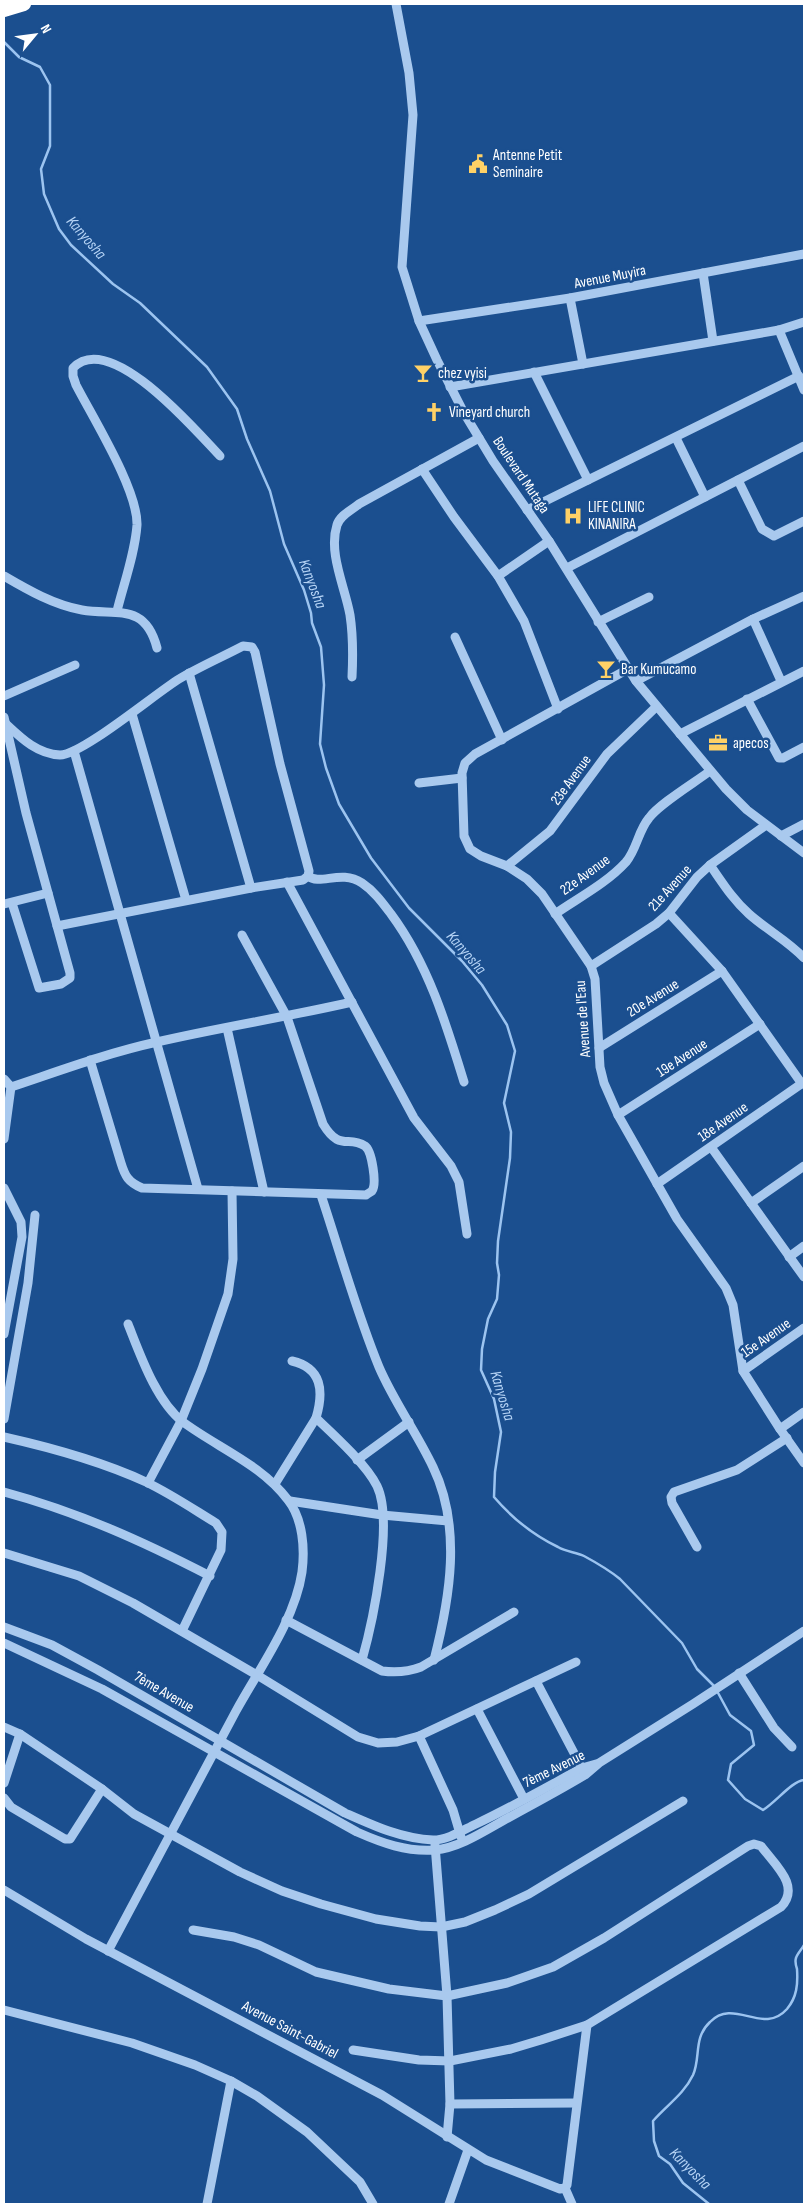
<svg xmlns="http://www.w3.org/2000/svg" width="808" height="2208" viewBox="0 0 808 2208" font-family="'Sofia Sans Condensed',sans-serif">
<rect width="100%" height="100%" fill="#1b4f8f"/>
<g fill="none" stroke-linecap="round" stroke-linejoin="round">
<g stroke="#9cc4f0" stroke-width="2.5">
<path d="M4 42 19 57 40 67 50 85V146L41 169 44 194 59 229 71 245 113 284 140 303 207 367 237 409 247 439 270 491 284 544 304 590 311 613 312 623 321 647 324 685 320 744 326 768 339 804 371 858 409 908 462 961 482 985 507 1025 515 1051 504 1103 511 1132 510 1158 498 1241 497 1263 499 1275 497 1299 488 1319 482 1349 481 1370 494 1399 501 1432 495 1472 494 1497C512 1518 533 1535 558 1547 566 1552 576 1552 584 1556 597 1563 609 1570 620 1579L682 1643 697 1669 714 1686"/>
<path d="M717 1691 730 1715 751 1731 754 1745 731 1764 728 1780 745 1799 763 1810C776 1802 792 1781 804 1780"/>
<path d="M709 2204 683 2183 670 2164 659 2156 654 2141 653 2121C667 2105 684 2094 693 2075 701 2057 693 2038 710 2022 734 1997 763 2036 787 2009 797 1997 798 1984 797 1969 796 1966 795 1961 796 1958 797 1954 802 1949 804 1945"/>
</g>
<g stroke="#a9c9ee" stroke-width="9">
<path d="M396 4 409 73 413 115 402 267 419 321 437 360 464 413 493 461 549 541 636 681 726 789 747 810 804 853"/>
<path d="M703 273 713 341"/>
<path d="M570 298 583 364"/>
<path d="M419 321 570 298 804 254"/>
<path d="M779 330 804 390"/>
<path d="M534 372 588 480"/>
<path d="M450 387 779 330 804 322"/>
<path d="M676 438 705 497"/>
<path d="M422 469 454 517 498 576 524 621 558 709"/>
<path d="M738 480 762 529 774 536 804 521"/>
<path d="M527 510 799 376"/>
<path d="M567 568 804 446"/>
<path d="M4 576C28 590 54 605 82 610 116 616 145 602 157 648"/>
<path d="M498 576 549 541"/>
<path d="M117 611C124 583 135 553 137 525 138 490 93 418 76 385L73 376V368C110 329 196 431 220 456"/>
<path d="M753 619 781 681"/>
<path d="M598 622 649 597"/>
<path d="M455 637 502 740"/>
<path d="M628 669 475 754 465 763 462 773 464 836 470 849 481 856 507 866 527 879 542 894 591 966 595 979 600 1067 604 1083 618 1115 677 1219 726 1288 733 1305 743 1371 780 1429 804 1463"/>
<path d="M189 673 251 888"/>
<path d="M352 677C353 657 353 635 350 615 345 587 328 553 337 525 340 515 352 510 359 504L479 438"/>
<path d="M636 681 753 619 804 596"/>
<path d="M4 696 75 665"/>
<path d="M747 699 779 758H783L804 747"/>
<path d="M132 714 186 900"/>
<path d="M4 717 26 813 70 973V978L61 984 39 988 12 903"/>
<path d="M5 723C21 738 37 754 60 755 82 755 156 693 179 679 199 667 222 657 243 646L252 647 255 652 280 764 309 871 308 876 303 880 251 888 57 926"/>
<path d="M680 734 804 671"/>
<path d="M74 751 198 1189"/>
<path d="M419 783 462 778"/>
<path d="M781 836 804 824"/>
<path d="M710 865C722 882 733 900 749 914 767 930 788 941 804 958"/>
<path d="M507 866 550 831 607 754 656 707"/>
<path d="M308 876C320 886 341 869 362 883 374 891 382 902 391 914 428 964 446 1023 464 1082"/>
<path d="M287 882 414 1118 451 1166 459 1182 467 1234"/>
<path d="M4 904 48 893"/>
<path d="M669 913 722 971 802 1084"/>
<path d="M555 914C578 898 607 883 626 862 637 849 638 831 649 818 659 804 694 783 710 771"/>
<path d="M591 966 656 924 669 913 697 877 710 865 766 825"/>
<path d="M227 1028 264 1192"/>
<path d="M599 1048 722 971"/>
<path d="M90 1060 121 1163C125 1176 128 1182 142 1188L366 1195C367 1194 371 1192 372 1191 377 1184 372 1151 365 1146 348 1135 340 1152 323 1124L287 1017 242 935"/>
<path d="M4 1079 11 1087 4 1139"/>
<path d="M11 1087C59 1071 107 1053 157 1042 222 1027 287 1017 352 1002"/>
<path d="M618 1115 760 1024"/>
<path d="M711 1147 804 1277"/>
<path d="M657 1184 804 1082"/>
<path d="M4 1188 21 1222 22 1237 4 1334"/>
<path d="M321 1195C340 1252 356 1311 379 1367 394 1402 417 1433 433 1467 462 1527 450 1598 434 1660"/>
<path d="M751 1203 804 1166"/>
<path d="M789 1257 804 1246"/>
<path d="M292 1361C322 1368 324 1391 316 1418 334 1435 366 1464 377 1486 394 1521 373 1621 362 1660"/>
<path d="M743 1371 804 1328"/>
<path d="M4 1419 28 1283 35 1215"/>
<path d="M780 1429 804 1412"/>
<path d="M4 1437C53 1448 101 1461 146 1482 171 1494 193 1509 216 1523L222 1532 221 1550 182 1631"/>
<path d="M357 1460 409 1422"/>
<path d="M148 1483 181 1421 202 1369 228 1294 233 1259 232 1191"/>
<path d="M275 1484 316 1418"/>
<path d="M4 1492C78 1512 142 1541 210 1576"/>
<path d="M290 1501 382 1515 448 1521"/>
<path d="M697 1547 672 1503 671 1497 674 1492 737 1470 787 1438"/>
<path d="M4 1553 79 1576 133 1603 257 1675 358 1737 378 1743 397 1742 419 1736 576 1662"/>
<path d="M286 1620 382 1671C397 1673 408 1672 421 1667L514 1612"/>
<path d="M4 1627 52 1645 98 1670 345 1813C372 1825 402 1839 433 1840 448 1840 463 1830 476 1824 512 1807 547 1787 582 1768L596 1764"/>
<path d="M4 1643 102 1689 357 1832C382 1843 406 1852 435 1850 460 1848 486 1830 508 1818 534 1804 560 1790 585 1775L599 1763 693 1704 804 1631"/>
<path d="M739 1673 774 1728 792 1747"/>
<path d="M536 1681 584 1772"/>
<path d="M477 1709 524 1799"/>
<path d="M4 1727 20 1734 102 1789 134 1814 240 1872 282 1891 321 1904 376 1919 420 1926 441 1927 465 1922 495 1910 529 1894 683 1801"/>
<path d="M419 1736 453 1810 461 1837"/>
<path d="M4 1783 20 1734"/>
<path d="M4 1798 11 1807 65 1839H70L102 1789"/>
<path d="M435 1845 447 1996 450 2104 447 2137"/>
<path d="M4 1890 86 1939 382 2095 486 2160 560 2189 565 2188"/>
<path d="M193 1930 234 1937 259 1945 316 1972 389 1989 447 1996 507 1983 553 1967 604 1938 748 1846 754 1844 761 1846C775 1865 801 1886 781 1907L587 2025 541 2040 511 2049 450 2061 419 2060 353 2050"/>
<path d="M108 1951C151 1871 193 1791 236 1711 259 1669 295 1620 302 1572 305 1549 303 1519 288 1500 261 1464 218 1448 183 1422 156 1401 140 1354 128 1324"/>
<path d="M4 2010 132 2043 195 2065 231 2081 257 2096 307 2132 360 2182 373 2204"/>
<path d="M450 2104 576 2103"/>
<path d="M207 2204 231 2081"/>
<path d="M449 2204 468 2150"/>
<path d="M572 2204 565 2188 567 2185 587 2025"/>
</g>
<path stroke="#fff" stroke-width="14" d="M4 10 24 4"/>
</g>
<defs>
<g id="civic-bare" transform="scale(1.5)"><path d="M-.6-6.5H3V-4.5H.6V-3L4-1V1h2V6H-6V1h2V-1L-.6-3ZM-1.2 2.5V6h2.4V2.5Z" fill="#ffd166" stroke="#1b4f8f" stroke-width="2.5" paint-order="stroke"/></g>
<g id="bar-bare" transform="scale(1.5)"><path d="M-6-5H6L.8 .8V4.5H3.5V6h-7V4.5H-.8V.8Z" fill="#ffd166" stroke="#1b4f8f" stroke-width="2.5" paint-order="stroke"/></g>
<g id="church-bare" transform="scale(1.5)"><path d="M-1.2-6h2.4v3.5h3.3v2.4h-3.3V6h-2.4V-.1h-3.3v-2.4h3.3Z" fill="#ffd166" stroke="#1b4f8f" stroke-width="2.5" paint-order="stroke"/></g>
<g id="hospital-bare" transform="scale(1.5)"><path d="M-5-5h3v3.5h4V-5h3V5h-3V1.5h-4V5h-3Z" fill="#ffd166" stroke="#1b4f8f" stroke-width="2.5" paint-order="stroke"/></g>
<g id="office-bare" transform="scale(1.5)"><path d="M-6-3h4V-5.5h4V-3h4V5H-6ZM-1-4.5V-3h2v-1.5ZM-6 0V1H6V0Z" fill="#ffd166" stroke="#1b4f8f" stroke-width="2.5" paint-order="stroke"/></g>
</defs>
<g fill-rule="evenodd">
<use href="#civic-bare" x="478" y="164"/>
<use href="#bar-bare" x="423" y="373"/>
<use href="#church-bare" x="434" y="412"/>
<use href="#hospital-bare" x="573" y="516"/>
<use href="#bar-bare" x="606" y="669"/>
<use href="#office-bare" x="718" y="743"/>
</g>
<g text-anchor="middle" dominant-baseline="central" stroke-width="5" stroke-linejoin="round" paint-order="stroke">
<g font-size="15" fill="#fff" stroke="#1b4f8f" text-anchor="start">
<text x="493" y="155">Antenne Petit<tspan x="493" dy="17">Seminaire</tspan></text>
<text x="438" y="373">chez vyisi</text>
<text x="449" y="412">Vineyard church</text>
<text x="588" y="507">LIFE CLINIC<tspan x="588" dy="17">KINANIRA</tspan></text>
<text x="621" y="669">Bar Kumucamo</text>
<text x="733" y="743">apecos</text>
</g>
<g font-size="15" fill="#fff" stroke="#1b4f8f">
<text transform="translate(610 277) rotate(-11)">Avenue Muyira</text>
<text transform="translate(521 475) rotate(56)">Boulevard Mutaga</text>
<text transform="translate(571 780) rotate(-54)">23e Avenue</text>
<text transform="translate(585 875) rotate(-36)">22e Avenue</text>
<text transform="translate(670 888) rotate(-48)">21e Avenue</text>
<text transform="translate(653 998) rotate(-32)">20e Avenue</text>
<text transform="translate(583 1019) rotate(-94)">Avenue de l'Eau</text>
<text transform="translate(682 1058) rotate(-33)">19e Avenue</text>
<text transform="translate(723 1122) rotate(-35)">18e Avenue</text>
<text transform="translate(766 1338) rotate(-35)">15e Avenue</text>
<text transform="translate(164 1692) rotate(30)">7ème Avenue</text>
<text transform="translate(554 1769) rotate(-26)">7ème Avenue</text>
<text transform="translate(290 2030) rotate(28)">Avenue Saint-Gabriel</text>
</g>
<g font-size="16" font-style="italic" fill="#b5d3f5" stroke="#1b4f8f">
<text transform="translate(86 238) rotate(49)">Kanyosha</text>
<text transform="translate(312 584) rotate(69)">Kanyosha</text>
<text transform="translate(466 953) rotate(49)">Kanyosha</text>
<text transform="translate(502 1396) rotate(73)">Kanyosha</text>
<text transform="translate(690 2169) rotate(45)">Kanyosha</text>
</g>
</g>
<rect width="808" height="2208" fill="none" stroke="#ffffff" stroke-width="10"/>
<g transform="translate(35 35) rotate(61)" stroke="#1b4f8f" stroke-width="4" paint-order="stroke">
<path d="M0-4L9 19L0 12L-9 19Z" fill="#ffffff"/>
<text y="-8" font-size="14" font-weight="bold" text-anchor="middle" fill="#ffffff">N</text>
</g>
</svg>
